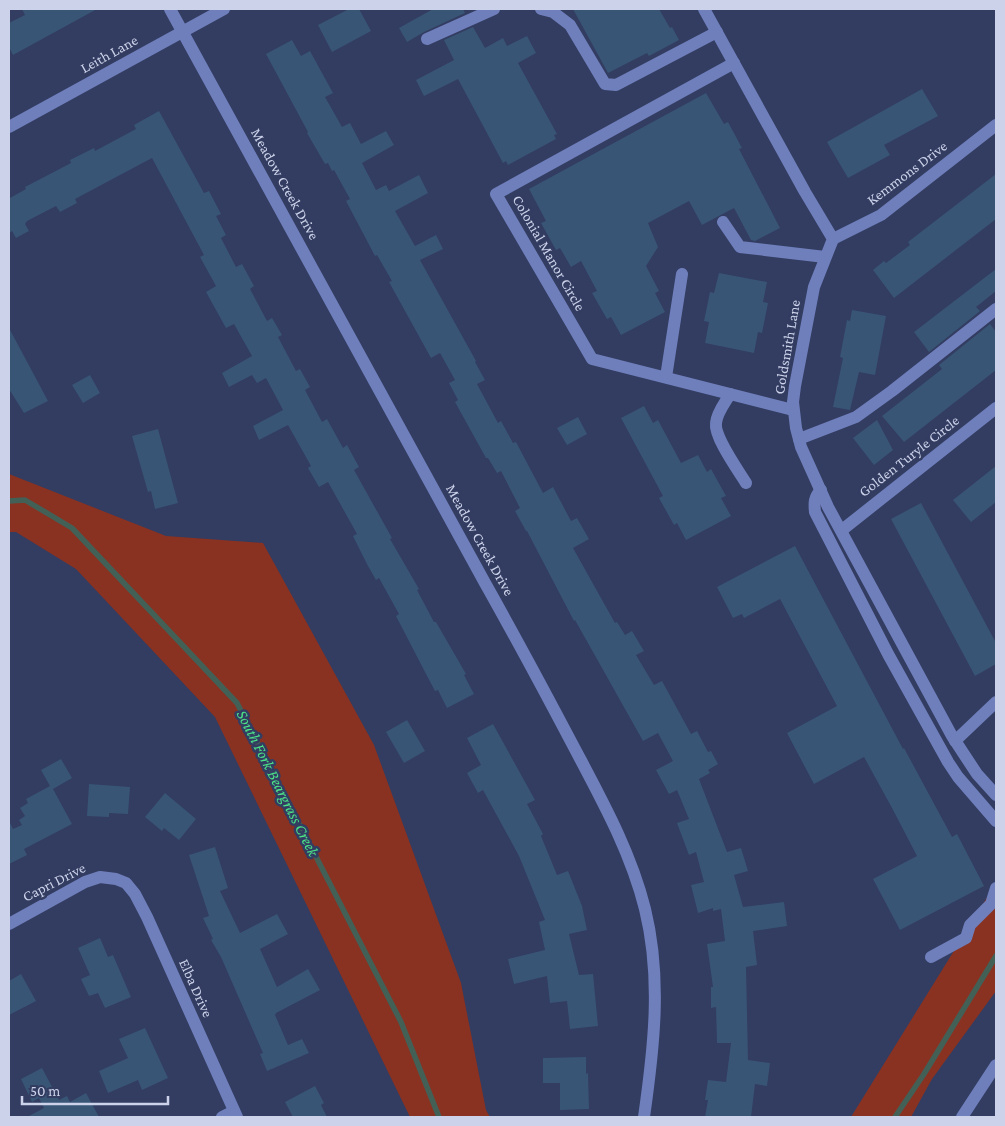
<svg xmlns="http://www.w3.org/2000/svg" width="1005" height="1126" viewBox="0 0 1005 1126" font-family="'Crimson Pro',serif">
<rect width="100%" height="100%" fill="#333c61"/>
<g fill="#893222">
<path d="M9 474 166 536 263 543 374 745 461 983 486 1110 490 1117H410L215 717 76 569 16 532H9Z"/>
<path d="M996 883V991L932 1079 911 1117H851Z"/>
</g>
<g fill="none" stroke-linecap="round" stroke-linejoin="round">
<g stroke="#436057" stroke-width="5.5">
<path d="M9 501 25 500 72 528 237 703 401 1022 439 1117"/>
<path d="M895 1117 924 1074 996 956"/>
</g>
</g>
<g fill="#385576">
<path d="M22 9H97L13 55 9 47V23L25 15Z"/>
<path d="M349 9H359L371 31 332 52 318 25Z"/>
<path d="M433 9H463L465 13 424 32 407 42 399 28Z"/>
<path d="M573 9H659L670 28 672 27 679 40 649 56 647 53 608 73Z"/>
<path d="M473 27 485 48 503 38 507 46 527 36 536 53 518 63 557 134 554 135 556 139 508 165 506 161 503 163 458 79 424 96 416 80 454 60 444 40Z"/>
<path d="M292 40 301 56 310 51 333 93 325 97 342 127 350 123 361 144 386 131 394 145 362 163 376 190 386 185 389 191 419 175 428 193 395 211 415 246 436 235 443 249 420 260 476 361 475 362 485 380 477 384 498 423 501 421 513 443 516 442 543 493 553 487 571 521 577 518 589 539 573 548 615 623 617 622 625 635 632 631 644 651 636 655 654 685 662 681 691 734 697 731 708 752 711 751 718 764 708 770 710 773 699 779 727 852 741 848 748 871 734 875 743 907 784 902 787 926 753 931 757 965 746 967 748 1060 770 1063 767 1086 755 1084 751 1117H705L708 1100H705L708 1080 726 1082 731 1043H717L716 1007 711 1008V987H713L707 944 725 941 721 909 713 911V908L698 913 691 885 704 882 696 852 689 855 677 823 689 819 677 790 669 794 656 770 673 761 658 733 643 741 575 620 574 621 527 531H526L515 511 520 508 501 471 497 473 488 458H486L455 402 458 400 449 383 455 380 440 353 431 358 389 282 392 281 377 255 375 256 346 201 350 199 334 170 332 171 328 163 325 164 307 133 308 132 266 54Z"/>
<path d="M922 89 938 116 884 145 890 155 848 178 827 142Z"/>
<path d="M706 93 724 124 728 122 742 148 739 149 780 228 755 241 751 240 734 208 702 225 689 201 648 223 658 247 646 266 659 291 655 293 665 312 621 335 611 317 607 319 592 293 597 291 581 261 571 267 560 248 556 250 541 223 546 221 529 189Z"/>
<path d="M159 111 204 193 209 191 221 214 216 216 226 235 221 238 236 267 242 264 254 286 250 289 267 321 272 318 282 335 278 337 296 371 300 369 310 387 305 390 322 422 327 419 343 448 347 445 359 467 354 470 392 538 390 539 419 589 417 590 434 622H436L466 674 464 675 474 694 447 708 438 690 435 691 426 674 396 616 399 614 379 578 376 580 368 566 353 536 357 534 328 482 319 487 308 468 311 466 288 425 259 440 253 426 283 410 266 378 257 383 252 375 229 387 222 373 252 356 234 324 226 328 206 292 216 286 200 257 204 255 152 158 75 199 77 203 60 212 56 206 27 221 25 224 29 231 16 238 12 231 9 233V195L10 198 26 189 25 187 71 163 70 160 94 148 95 151 136 129 134 125Z"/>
<path d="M996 174V219L894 298 873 270 884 261 886 263 910 245 908 242Z"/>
<path d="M996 269V291L976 307 980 311 929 352 914 332Z"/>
<path d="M719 273 767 282 763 302 768 303 762 333 758 332 754 353 705 343 709 322 704 321 710 292 714 293Z"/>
<path d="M852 310 886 316 875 375 859 372 850 410 833 407 843 358 840 357 847 320 850 321Z"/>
<path d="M990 324 996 332V370L904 442 882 416 942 369 939 365Z"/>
<path d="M9 328 48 401 24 413 9 389Z"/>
<path d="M90 375 100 393 83 403 72 385Z"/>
<path d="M644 406 653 423 658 420 681 463 698 455 707 472 711 469 726 496 721 498 731 516 686 540 677 523 674 525 659 498 663 496 621 418Z"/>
<path d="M578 417 587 434 567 445 557 428Z"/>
<path d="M877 420 893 450 874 465 853 438Z"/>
<path d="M158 429 178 503 155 509 151 491 148 492 132 436Z"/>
<path d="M996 466V502L971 522 953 500Z"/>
<path d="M921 503 996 643V664L975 676 891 519Z"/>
<path d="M795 546 903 749 904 748 952 837 957 834 984 886 900 930 873 879 917 856 892 808 864 757 814 784 787 733 837 706 780 599 744 618 742 614 733 618 717 587Z"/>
<path d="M407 720 425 751 404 763 386 732Z"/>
<path d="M493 724 535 800 527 804 543 834 541 836 557 875 568 871 582 906 587 930 569 934 579 975 593 974 598 1026 570 1029 567 1001 550 1003 547 976 514 984 508 959 545 950 539 922 545 920 519 856 483 790 478 793 467 773 481 765 467 738Z"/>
<path d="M61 759 72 778 53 789 72 824 24 849 27 855 9 864V821L13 829 22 825 19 820 25 816 20 808 28 803 26 799 50 786 41 770Z"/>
<path d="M89 784 130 787 128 814 109 813V817L87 816Z"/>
<path d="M165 793 196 819 179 840 164 828 162 831 145 817Z"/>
<path d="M215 847 228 888 220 891 240 933 277 914 288 934 260 949 277 987 308 969 320 990 276 1013 275 1015 288 1045 302 1039 309 1053 267 1071 260 1054 263 1053 221 957 211 940 213 939 203 918 209 916 189 855Z"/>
<path d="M100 938 108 957 113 955 131 997 105 1008 98 993 89 996 81 979 90 975 78 948Z"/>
<path d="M21 974 36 1001 9 1015V981Z"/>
<path d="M145 1028 168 1078 142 1090 138 1080 108 1093 99 1071 128 1058 119 1039Z"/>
<path d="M586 1057V1074L588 1073 589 1109 560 1110V1083H543V1058Z"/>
<path d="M42 1068 59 1100 67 1096 70 1102 86 1093 99 1117H27L44 1108 39 1098 32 1102 21 1079Z"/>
<path d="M315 1086 324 1103 321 1105 327 1117H293L285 1102Z"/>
</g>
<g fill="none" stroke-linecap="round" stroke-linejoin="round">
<g stroke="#6f7fbc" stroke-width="12">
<path d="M170 9C275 200 380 391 485 583 516 638 546 694 576 751 603 802 631 853 645 909 662 978 654 1047 644 1117"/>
<path d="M541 9 553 12 570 25 605 84 616 85 717 32"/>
<path d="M704 9 805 192 833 239 814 287 795 386 793 402 796 428 801 447 828 507 952 736 977 774 996 795"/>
<path d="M427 39 494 9"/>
<path d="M734 63 496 194 592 359 793 410"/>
<path d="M9 127 224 9"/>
<path d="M723 222 740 247 825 257"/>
<path d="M833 239 881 215 996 125"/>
<path d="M666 377 682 274"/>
<path d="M730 394C725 403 717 412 716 423 714 437 738 470 746 483"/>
<path d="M799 439 856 417 892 391 996 309"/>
<path d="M821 490C814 497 814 503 815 512L888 654 948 762 958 777 996 821"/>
<path d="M842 530 996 408"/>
<path d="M955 741 996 702"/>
<path d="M9 924 85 882 100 877 116 879 126 883 135 894 147 917 237 1117"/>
<path d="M931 957 966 938 970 925 991 904 996 888"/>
<path d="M222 1117 234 1111"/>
<path d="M962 1117 996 1065"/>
</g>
</g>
<g text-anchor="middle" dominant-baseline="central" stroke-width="5" stroke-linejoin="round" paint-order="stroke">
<g font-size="15" fill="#cbd2e9" stroke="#333c61">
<text transform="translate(109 54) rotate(-29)">Leith Lane</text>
<text transform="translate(907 173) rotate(-37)">Kemmons Drive</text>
<text transform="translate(285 184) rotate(61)">Meadow Creek Drive</text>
<text transform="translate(549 253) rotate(60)">Colonial Manor Circle</text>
<text transform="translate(787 347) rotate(-80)">Goldsmith Lane</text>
<text transform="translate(909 456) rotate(-38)">Golden Turyle Circle</text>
<text transform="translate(480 540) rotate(61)">Meadow Creek Drive</text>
<text transform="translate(54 882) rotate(-27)">Capri Drive</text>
<text transform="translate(196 988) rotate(66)">Elba Drive</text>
</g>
<g font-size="16" font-style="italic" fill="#4ce387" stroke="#333c61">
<text transform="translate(278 783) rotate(63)">South Fork Beargrass Creek</text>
</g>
</g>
<rect width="1005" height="1126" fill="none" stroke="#cbd2e9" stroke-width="20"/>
<path d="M22 1096v8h146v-8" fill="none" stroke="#cbd2e9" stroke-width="2.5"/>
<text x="30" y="1096" font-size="15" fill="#cbd2e9" stroke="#333c61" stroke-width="4" paint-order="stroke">50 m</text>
</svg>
